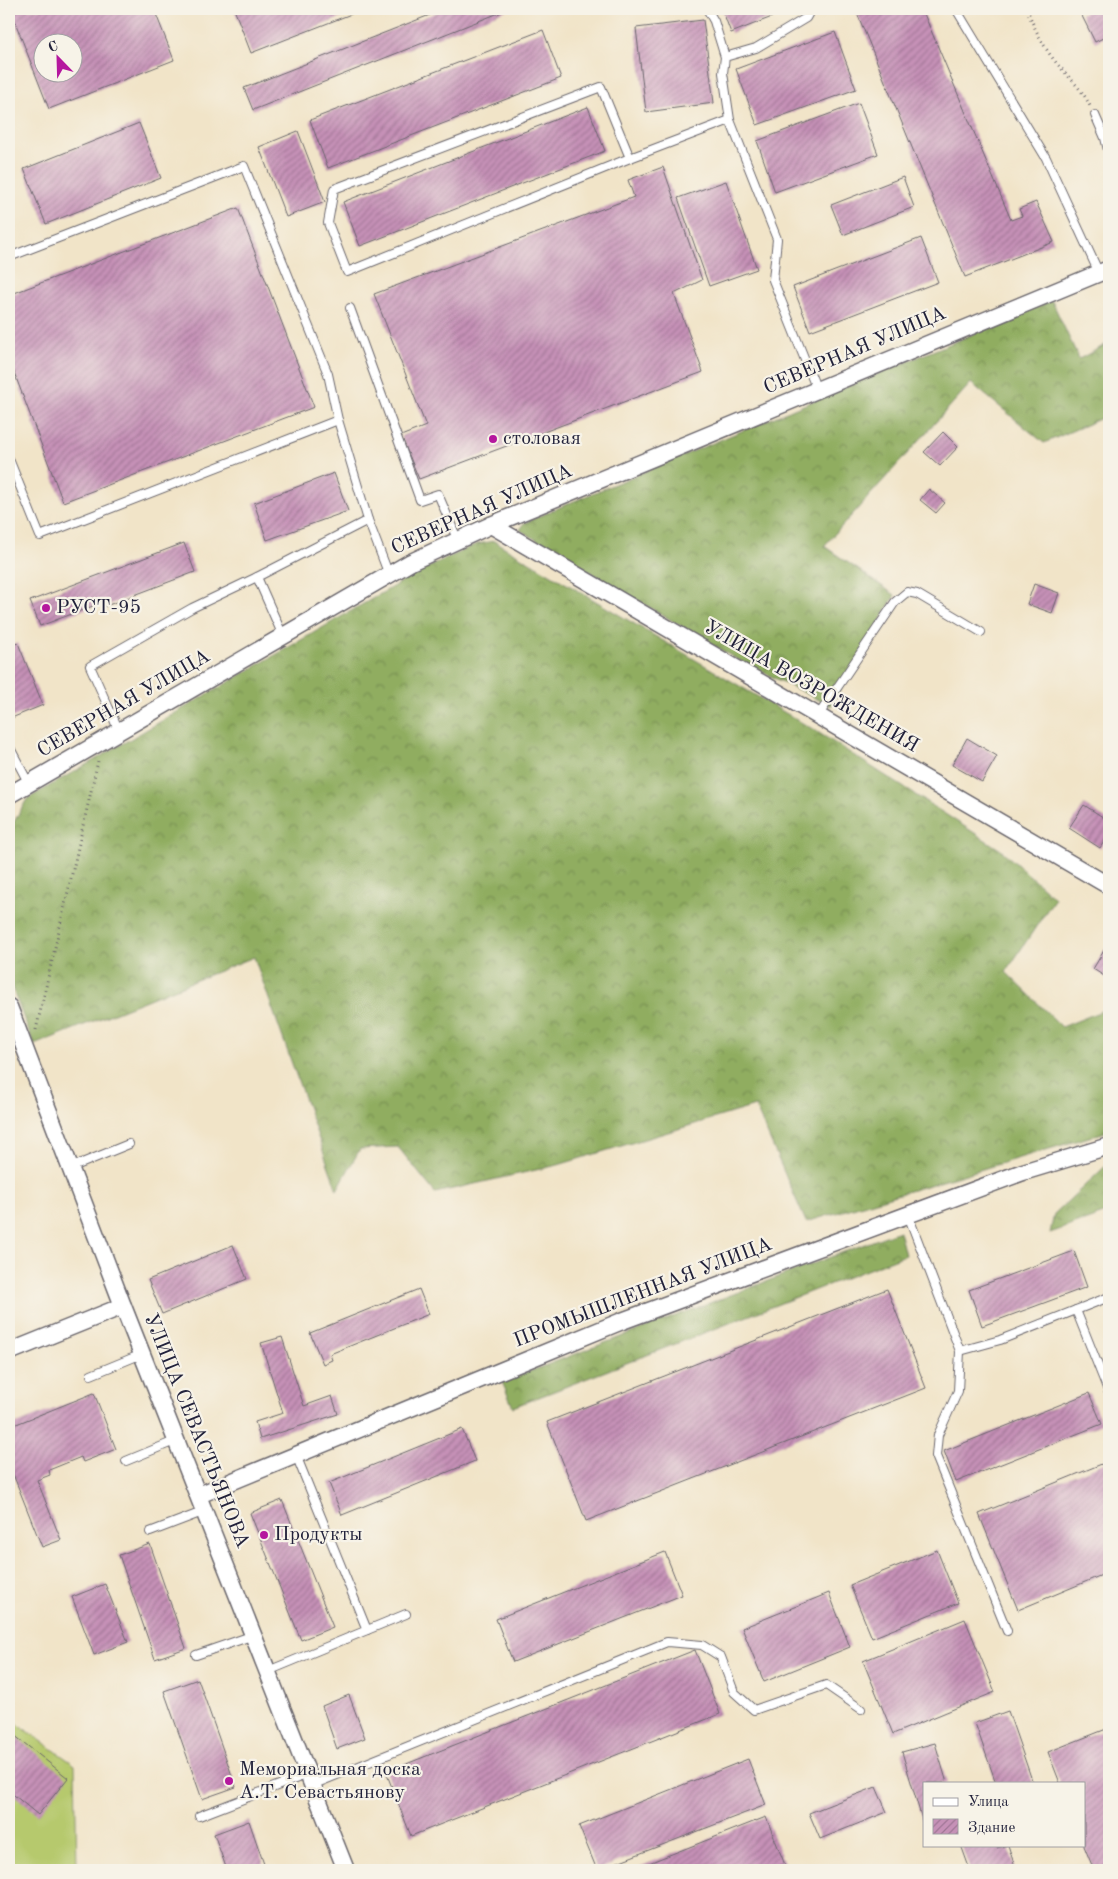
<svg xmlns="http://www.w3.org/2000/svg" width="1118" height="1879" viewBox="0 0 1118 1879" font-family="'Old Standard TT',serif">
<defs>
<pattern id="forest-crowns" width="20" height="18" patternUnits="userSpaceOnUse" patternTransform="scale(1.25)"><rect width="20" height="18" fill="#90ad60"/><path d="M2 6a3 3 0 1 1 6 0M12 15a3 3 0 1 1 6 0" fill="none" stroke="#758c50"/></pattern>
<pattern id="building-hatch" width="6" height="6" patternUnits="userSpaceOnUse" patternTransform="scale(1.25)"><rect width="6" height="6" fill="#c691b7"/><path d="M-1 1l2-2M0 6l6-6M5 7l2-2" fill="none" stroke="#a07696"/></pattern>
</defs>
<rect width="100%" height="100%" fill="#f7f3e8"/>
<filter id="ink" filterUnits="userSpaceOnUse"><feTurbulence type="fractalNoise" baseFrequency=".02" numOctaves="2"/><feDisplacementMap in="SourceGraphic" scale="10" xChannelSelector="R" yChannelSelector="G"/><feConvolveMatrix kernelMatrix="1 2 1 2 8 2 1 2 1" color-interpolation-filters="sRGB"/></filter>
<filter id="wash" filterUnits="userSpaceOnUse"><feTurbulence type="fractalNoise" baseFrequency=".0096" numOctaves="4" result="noise"/><feDisplacementMap in="SourceGraphic" scale="20" xChannelSelector="R" yChannelSelector="G"/><feGaussianBlur stdDeviation="1.12" result="paint"/><feColorMatrix in="noise" values="0 0 0 0 0 0 0 0 0 0 0 0 0 0 0 0 0 1.4 0 .05"/><feComposite in="paint" operator="in"/></filter>
<g filter="url(#wash)">
<rect width="100%" height="100%" fill="#f1e4c8"/>
<g fill="url(#forest-crowns)" stroke="#59684e">
<path d="M1052 301 1079 359 1109 343V415L1044 443 971 383 824 546 895 595 831 706 736 659 520 530 524 523 567 504Z"/>
<path d="M494 541 816 731 1001 850 1055 898 1006 972 1062 1027 1109 1008V1131L806 1222 755 1106 558 1165 435 1193 398 1147 360 1149 337 1190 254 957 34 1045 9 980V831L27 799 420 571 477 544Z"/>
<path d="M1109 1163V1212L1050 1233 1054 1214Z"/>
<path d="M899 1231 905 1255 513 1407 502 1382Z"/>
</g>
<path fill="#b6c96d" stroke="#6c7654" d="M9 1718 75 1765 77 1870H9Z"/>
<g id="blocks">
<g fill="url(#building-hatch)" fill-rule="evenodd">
<path d="M10 9H154L174 60 49 109ZM42 42H72V72H42Z"/>
<path d="M234 9H364L251 53Z"/>
<path d="M445 9H509L253 110 244 88Z"/>
<path d="M722 9H768L772 17 731 33Z"/>
<path d="M868 9H922L1011 220 1022 216 1019 209 1036 202 1054 242 965 277 857 13Z"/>
<path d="M1092 9H1108L1109 11V35L1095 42 1081 14Z"/>
<path d="M703 20 714 103 646 112 636 28Z"/>
<path d="M543 30 561 78 328 168 310 120Z"/>
<path d="M835 32 856 89 757 125 736 69Z"/>
<path d="M859 103 878 154 775 192 757 141Z"/>
<path d="M588 107 605 151 360 246 343 202Z"/>
<path d="M139 123 161 178 46 224 24 169Z"/>
<path d="M298 131 325 202 286 217 259 147Z"/>
<path d="M663 167 702 280 674 294 703 372 419 479 401 436 426 426 374 294 634 197 628 180Z"/>
<path d="M903 177 914 207 843 235 831 205Z"/>
<path d="M726 181 757 269 709 286 678 198Z"/>
<path d="M238 208 314 407 63 502 9 359V295Z"/>
<path d="M921 238 938 282 810 331 793 287Z"/>
<path d="M943 432 958 447 940 466 924 452Z"/>
<path d="M334 473 348 511 267 540 254 503Z"/>
<path d="M929 489 945 503 936 513 920 500Z"/>
<path d="M184 543 195 572 103 607 101 603 40 626 30 601Z"/>
<path d="M1034 584 1059 593 1052 613 1027 604Z"/>
<path d="M18 643 43 705 9 719V646Z"/>
<path d="M967 738 997 756 982 782 952 765Z"/>
<path d="M1084 805 1109 821V834L1100 848 1069 828Z"/>
<path d="M1109 942V979L1093 969Z"/>
<path d="M233 1245 247 1279 162 1314 148 1280Z"/>
<path d="M1074 1251 1087 1287 982 1326 969 1290Z"/>
<path d="M419 1289 429 1314 330 1354 332 1360 323 1364 310 1333Z"/>
<path d="M887 1289 926 1388 586 1521 547 1422Z"/>
<path d="M282 1337 304 1406 332 1396 338 1414 260 1439 255 1422 283 1413 261 1343Z"/>
<path d="M94 1393 116 1449 83 1462 81 1457 49 1470 50 1475 37 1480 61 1540 42 1547 9 1464V1427Z"/>
<path d="M1089 1393 1102 1424 956 1482 944 1451Z"/>
<path d="M462 1429 475 1461 342 1515 329 1483Z"/>
<path d="M1109 1461V1572L1018 1610 979 1514Z"/>
<path d="M282 1500 333 1627 301 1640 250 1513Z"/>
<path d="M150 1544 186 1648 155 1659 119 1555Z"/>
<path d="M937 1550 958 1603 872 1638 850 1585Z"/>
<path d="M665 1552 682 1595 513 1662 496 1619Z"/>
<path d="M105 1584 128 1642 94 1655 72 1597Z"/>
<path d="M829 1593 850 1647 764 1682 742 1628Z"/>
<path d="M965 1619 995 1692 893 1734 863 1661Z"/>
<path d="M695 1650 720 1714 411 1836 386 1772Z"/>
<path d="M198 1679 236 1787 202 1799 164 1691Z"/>
<path d="M349 1695 365 1738 337 1749 322 1706Z"/>
<path d="M1008 1711 1033 1783H996L975 1723Z"/>
<path d="M1109 1728V1870H1094L1084 1846V1783H1060L1048 1752Z"/>
<path d="M9 1731 68 1778 38 1815 9 1791Z"/>
<path d="M935 1743 947 1783H924V1826L902 1752Z"/>
<path d="M748 1759 766 1805 597 1870 579 1826Z"/>
<path d="M876 1787 887 1812 820 1839 809 1813Z"/>
<path d="M766 1817 787 1870H631Z"/>
<path d="M249 1821 266 1870H227L214 1834Z"/>
<path d="M961 1845H996L997 1848 1008 1845 1016 1870H970Z"/>
</g>
</g>
</g>
<g filter="url(#ink)">
<use href="#blocks" fill-opacity="0" stroke="#6a666c" stroke-width="1"/>
<g fill="none" stroke-linecap="round" stroke-linejoin="round">
<g stroke="#6a666c" stroke-width="10">
<g id="service">
<path d="M707 9 714 21 725 57"/>
<path d="M811 9 806 18 756 48 725 57 723 73 730 120 777 239 773 280 817 390"/>
<path d="M956 9 1046 158 1099 273"/>
<path d="M1095 115 1105 138 1109 154"/>
<path d="M630 158 601 87 334 189 328 223 347 272 630 158 730 120"/>
<path d="M9 257 244 166 328 374 338 420 368 520 389 575"/>
<path d="M350 308 420 500 438 494 458 541"/>
<path d="M9 459 40 536 338 420"/>
<path d="M257 577 283 636"/>
<path d="M818 716 895 602 907 592 917 594 981 632"/>
<path d="M119 731 90 666 192 608 257 577 368 520"/>
<path d="M9 746 29 784"/>
<path d="M70 1168 129 1144"/>
<path d="M908 1215 960 1351 1000 1340 1109 1297"/>
<path d="M1076 1310 1109 1393"/>
<path d="M960 1351 958 1391 938 1435 936 1456 1007 1631"/>
<path d="M91 1375 142 1354"/>
<path d="M296 1455 367 1630"/>
<path d="M126 1461 177 1440"/>
<path d="M150 1532 205 1511"/>
<path d="M196 1655 254 1635"/>
<path d="M268 1671 406 1614"/>
<path d="M312 1785 667 1642 702 1645 721 1657 734 1692 754 1710 826 1685 861 1709"/>
<path d="M199 1816 308 1774"/>
</g>
</g>
<g stroke="#6a666c" stroke-width="19">
<g id="minor">
<path d="M491 525 1109 886"/>
<path d="M9 795 411 562 491 525 1109 269"/>
<path d="M9 1007 123 1306 346 1870"/>
<path d="M9 1352 123 1306"/>
<path d="M199 1495 622 1321 1023 1172 1109 1146"/>
</g>
</g>
<g stroke="#6a666c" stroke-width="3" stroke-dasharray="1 4" stroke-linecap="butt">
<path d="M1027 9C1034 28 1042 44 1054 60 1066 75 1082 88 1090 106"/>
<path d="M36 1030 98 761"/>
</g>
<use href="#service" stroke="#fff" stroke-width="8"/>
<use href="#minor" stroke="#fff" stroke-width="16"/>
</g>
</g>
<g fill="#b5179e" stroke="#f7f3e8" stroke-width="2">
<circle cx="493" cy="439" r="5"/>
<circle cx="46" cy="608" r="5"/>
<circle cx="264" cy="1535" r="5"/>
<circle cx="229" cy="1781" r="5"/>
</g>
<g text-anchor="middle" dominant-baseline="central" stroke-width="4.5" stroke-linejoin="round" paint-order="stroke">
<g font-size="20" fill="#22223b" stroke="#f7f3e8">
<text transform="translate(855 351) rotate(-23)">СЕВЕРНАЯ УЛИЦА</text>
<text transform="translate(482 510) rotate(-24)">СЕВЕРНАЯ УЛИЦА</text>
<text transform="translate(811 687) rotate(30)">УЛИЦА ВОЗРОЖДЕНИЯ</text>
<text transform="translate(124 704) rotate(-30)">СЕВЕРНАЯ УЛИЦА</text>
<text transform="translate(643 1293) rotate(-21)">ПРОМЫШЛЕННАЯ УЛИЦА</text>
<text transform="translate(196 1431) rotate(68)">УЛИЦА СЕВАСТЬЯНОВА</text>
</g>
<g font-size="20" fill="#22223b" stroke="#f7f3e8" text-anchor="start">
<text x="503" y="439">столовая</text>
<text x="56" y="608">РУСТ-95</text>
<text x="274" y="1535">Продукты</text>
<text x="239" y="1770">Мемориальная доска<tspan x="239" dy="23">А.Т. Севастьянову</tspan></text>
</g>
</g>
<rect width="1118" height="1879" fill="none" stroke="#f7f3e8" stroke-width="30"/>
<rect x="923" y="1782" width="162" height="65" fill="#f7f3e8" stroke="#a29fa3"/>
<rect x="933" y="1798" width="25" height="8" fill="#ffffff" stroke="#a29fa3"/>
<text x="968" y="1806" font-size="15" fill="#22223b">Улица</text>
<rect x="933" y="1819" width="25" height="15" fill="url(#building-hatch)" stroke="#a29fa3"/>
<text x="968" y="1832" font-size="15" fill="#22223b">Здание</text>
<g transform="translate(58 58) rotate(337)"><circle r="24" fill="#f7f3e8" stroke="#a29fa3"/>
<path d="M0-4L9 19L0 12L-9 19Z" fill="#b5179e"/>
<text y="-8" font-size="14" font-weight="bold" text-anchor="middle" fill="#22223b">С</text>
</g>
</svg>
